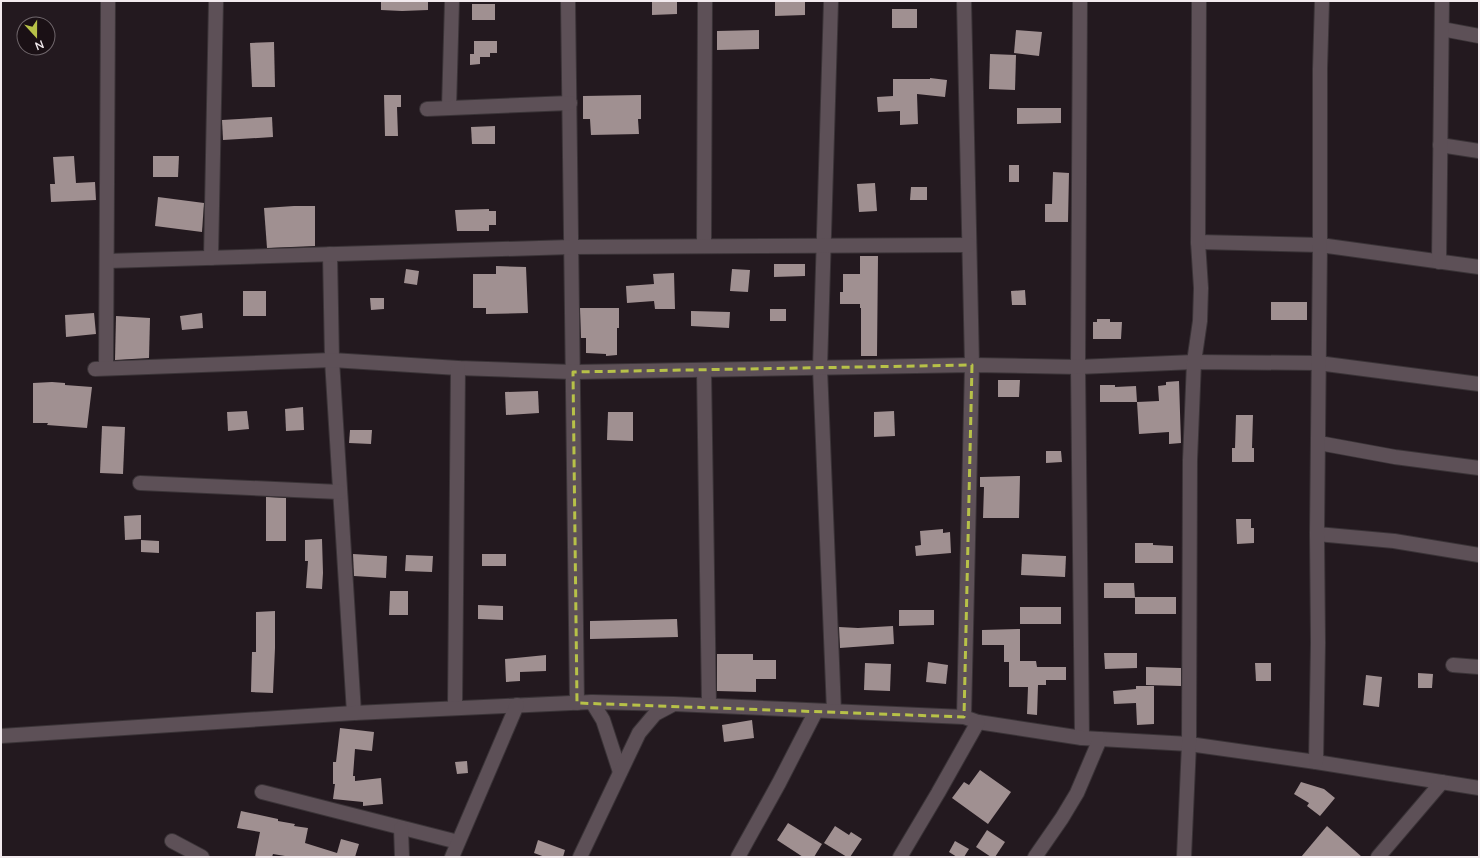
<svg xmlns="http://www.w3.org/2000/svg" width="1480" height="858" viewBox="0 0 1480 858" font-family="Lato,sans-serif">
<rect width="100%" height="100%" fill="#23191f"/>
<g fill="#a09091">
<path d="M381 1H428V10L402 11 381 10Z"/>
<path d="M652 1H677V14L652 15Z"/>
<path d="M775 1H805V15L775 16Z"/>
<rect x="472" y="4" width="23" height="16"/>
<rect x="892" y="9" width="25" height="19"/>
<path d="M759 30V49L717 50V31Z"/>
<path d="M1016 30 1042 32 1039 56 1014 53Z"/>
<path d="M474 41H497V53H490V57H480V64L470 65V54H474Z"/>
<path d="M274 42 275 87H252L250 43Z"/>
<path d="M990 54 1016 55 1015 90 989 89Z"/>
<path d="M930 78 947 80 945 97 917 94 918 124 900 125V111L878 112 877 97 893 96V79H930Z"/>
<path d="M384 95H401V107H397L398 136H385Z"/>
<path d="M641 95V119H638L639 134 591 135 590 119H583V96Z"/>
<path d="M1017 108H1061V123L1017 124Z"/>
<path d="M272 117 273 137 223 140 222 120Z"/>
<path d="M495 126V144H472L471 127Z"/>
<path d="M74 156 76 183 95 182 96 200 51 202 50 184H55L53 157Z"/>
<path d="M153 156H179L178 177H153Z"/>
<rect x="1009" y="165" width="10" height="17"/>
<path d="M1053 172 1069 173 1068 222H1045V204H1052Z"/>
<path d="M875 183 877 211 859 212 857 184Z"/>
<path d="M911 187H927V200H910Z"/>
<path d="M158 197 204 203 202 232 155 226Z"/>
<path d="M294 206H315V246L267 248 264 208Z"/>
<path d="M489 209V211H496V225H489V231H457L455 210Z"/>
<path d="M860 256H878L877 356H861V308H860V304H840V292H843V274H860Z"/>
<path d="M774 264H805V276L774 277Z"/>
<path d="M496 266 526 267 528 313 486 314V308H473V274H496Z"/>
<path d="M406 269 419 271 417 285 404 283Z"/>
<path d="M732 269 750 270 748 292 730 291Z"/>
<path d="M674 273 675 309H655L654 301 627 303 626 286 654 284 653 274Z"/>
<path d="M1025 290 1026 305H1012L1011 291Z"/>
<rect x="243" y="291" width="23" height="25"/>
<path d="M370 298H384V309L371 310Z"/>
<rect x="1271" y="302" width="36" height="18"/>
<path d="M580 308H619V328H617V355L606 356V354L586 353V338H581Z"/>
<rect x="770" y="309" width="16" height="12"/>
<path d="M691 311 730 312 729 328 691 326Z"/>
<path d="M94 313 96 334 66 337 65 315Z"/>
<path d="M202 313 203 328 182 330 180 316Z"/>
<path d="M116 316 150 318 149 358 115 360Z"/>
<path d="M1097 319H1110V322H1122L1121 339H1093V322H1097Z"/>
<path d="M998 380H1020L1019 397H998Z"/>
<path d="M1179 381 1181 443 1169 444V432L1139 434 1137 402 1159 401 1158 386 1166 385V382Z"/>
<path d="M52 382 65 383V385L92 387 87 428 47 425 48 423H33V383Z"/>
<path d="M1100 385H1115V387L1136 386 1137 402H1100Z"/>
<path d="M538 391 539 413 506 415 505 392Z"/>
<path d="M303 407 304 430 286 431 285 409Z"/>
<path d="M247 411 249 429 228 431 227 412Z"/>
<path d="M894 411 895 436 874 437V412Z"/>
<path d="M608 412H633V441L607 440Z"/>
<path d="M1236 415H1253L1252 448H1254V462H1232V448H1235Z"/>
<path d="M102 426 125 427 123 474 100 473Z"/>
<path d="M350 430H372L371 444 349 443Z"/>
<path d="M1046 451H1061L1062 462 1046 463Z"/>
<path d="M1020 476 1019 518H983L984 487H980V477Z"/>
<path d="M266 497 286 498V541H266Z"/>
<path d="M141 515V539L125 540 124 516Z"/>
<path d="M1236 519H1251V528H1254V543L1237 544Z"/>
<path d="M943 529V533L950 532 951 553 916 556 915 546 921 545 920 531Z"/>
<path d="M322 539 323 573 322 589 306 588 308 561H305V540Z"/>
<path d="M141 540 159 541V553L141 552Z"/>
<path d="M1135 543H1153V545L1173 546V563H1135Z"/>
<path d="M353 554 387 556 386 578 354 576Z"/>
<rect x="482" y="554" width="24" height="12"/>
<path d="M1022 554 1066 556 1065 577 1021 575Z"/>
<path d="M406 555 433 556 432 572 405 571Z"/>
<path d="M1104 583H1134L1135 598H1104Z"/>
<path d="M390 591H408V615H389Z"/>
<rect x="1135" y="597" width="41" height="17"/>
<path d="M478 605 503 606V620L478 619Z"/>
<rect x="1020" y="607" width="41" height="17"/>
<path d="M899 610H934V625L899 626Z"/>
<path d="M275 611V648L273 693 251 692 252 652H256V612Z"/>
<path d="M677 619 678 637 590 639V621Z"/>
<path d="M893 626 894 644 840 648 839 627 858 628Z"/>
<path d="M1020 629V661H1036L1037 667H1066V680H1046V685H1038L1037 715 1027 714 1028 687H1009V662H1004V645H982V630Z"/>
<path d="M1104 653H1137V668L1105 669Z"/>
<path d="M717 654H753V660H776V679H756V692L717 691Z"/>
<path d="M546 655V671L520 672V681L506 682 505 659Z"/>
<path d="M928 662 948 665 946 684 926 682Z"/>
<path d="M865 663 891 664 890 691 864 690Z"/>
<path d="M1255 663H1271V681H1256Z"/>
<path d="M1146 667 1181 668V686L1146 685Z"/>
<path d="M1418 673 1433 674 1432 688H1418Z"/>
<path d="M1366 675 1382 677 1379 707 1363 705Z"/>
<path d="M1136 686H1154V724L1137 725 1136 703 1114 704 1113 691 1136 689Z"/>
<path d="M752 720 754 738 724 742 722 725Z"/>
<path d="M340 728 374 732 372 751 355 749 353 776H355V781L381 778 383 804 363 806V802L333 799 335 784H333V762H336Z"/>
<path d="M467 761 468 773 457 774 455 762Z"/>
<path d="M980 770 1011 792 988 824 952 798 964 782 969 785Z"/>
<path d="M1301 782 1324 789 1335 798 1320 816 1307 806 1309 803 1294 794Z"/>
<path d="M241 811 278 819V821L295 824 294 826 308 828 305 843 337 853 341 839 359 844 355 857H291L273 854 272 857H255L260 832 237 828Z"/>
<path d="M788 823 822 844 814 857H803L777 840Z"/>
<path d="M835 826 849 835 851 832 862 839 850 857H847L824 843Z"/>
<path d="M1327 826 1362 857H1301Z"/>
<path d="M987 830 1005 842 995 857H991L976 847Z"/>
<path d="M538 840 565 850 563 857H545L534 853Z"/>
<path d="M955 841 969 849 964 857H957L949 852Z"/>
</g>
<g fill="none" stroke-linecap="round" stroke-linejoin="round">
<g stroke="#3a3337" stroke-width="16">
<g id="minor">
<path d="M568 1 577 703"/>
<path d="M831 1 820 368 834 711"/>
<path d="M964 1 972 365 964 717"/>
<path d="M1080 1 1078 367 1082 738"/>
<path d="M1442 29 1479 36"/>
<path d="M449 108 452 1"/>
<path d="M427 109 570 103"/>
<path d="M1440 145 1479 151"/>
<path d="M1198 242 1320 245 1479 267"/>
<path d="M704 246 705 1"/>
<path d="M330 254 332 360 354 713"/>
<path d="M211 258 216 1"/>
<path d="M107 261 571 247 969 245"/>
<path d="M1439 262 1442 1"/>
<path d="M106 368 108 1"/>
<path d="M95 369 332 360 458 368 573 372 972 365 1078 367 1194 362 1318 363 1479 384"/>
<path d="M704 370 709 705"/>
<path d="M1319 443 1395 457 1479 468"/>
<path d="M140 483 340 492"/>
<path d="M1317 534 1394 541 1479 555"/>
<path d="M1453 665 1479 667"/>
<path d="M592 702 603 720 620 772"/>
<path d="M455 708 458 368"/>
<path d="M1 736 354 713 592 702 674 704 964 717 978 722 1082 738 1189 744 1316 762 1479 788"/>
<path d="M1316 762 1318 643 1317 534 1320 245V69L1322 1"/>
<path d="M262 792 458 842"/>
<path d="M401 828 402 857"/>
<path d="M172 841 202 857"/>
<path d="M452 857 517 705"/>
<path d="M580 857 639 733 655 714 672 705"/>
<path d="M738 857 779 783 816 711"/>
<path d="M900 857 938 793 978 722"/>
<path d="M1035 857 1062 818 1077 793 1100 739"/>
<path d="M1184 857 1189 744 1190 460 1194 362 1200 321 1201 288 1198 242 1199 1"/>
<path d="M1378 857 1442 782"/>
</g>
</g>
<use href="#minor" stroke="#5d5057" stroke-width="14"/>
</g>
<path fill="none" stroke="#b7c148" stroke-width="3" stroke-dasharray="8 5" stroke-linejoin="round" d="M972 365 964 717 577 703 573 372Z"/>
<rect width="1480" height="858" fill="none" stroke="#f2eaee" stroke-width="4"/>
<g transform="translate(36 36) rotate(159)"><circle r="19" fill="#1a1015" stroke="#70676c"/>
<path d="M0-3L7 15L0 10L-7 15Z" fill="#b7c148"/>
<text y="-6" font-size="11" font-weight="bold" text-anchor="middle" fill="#f2eaee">N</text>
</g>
</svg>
